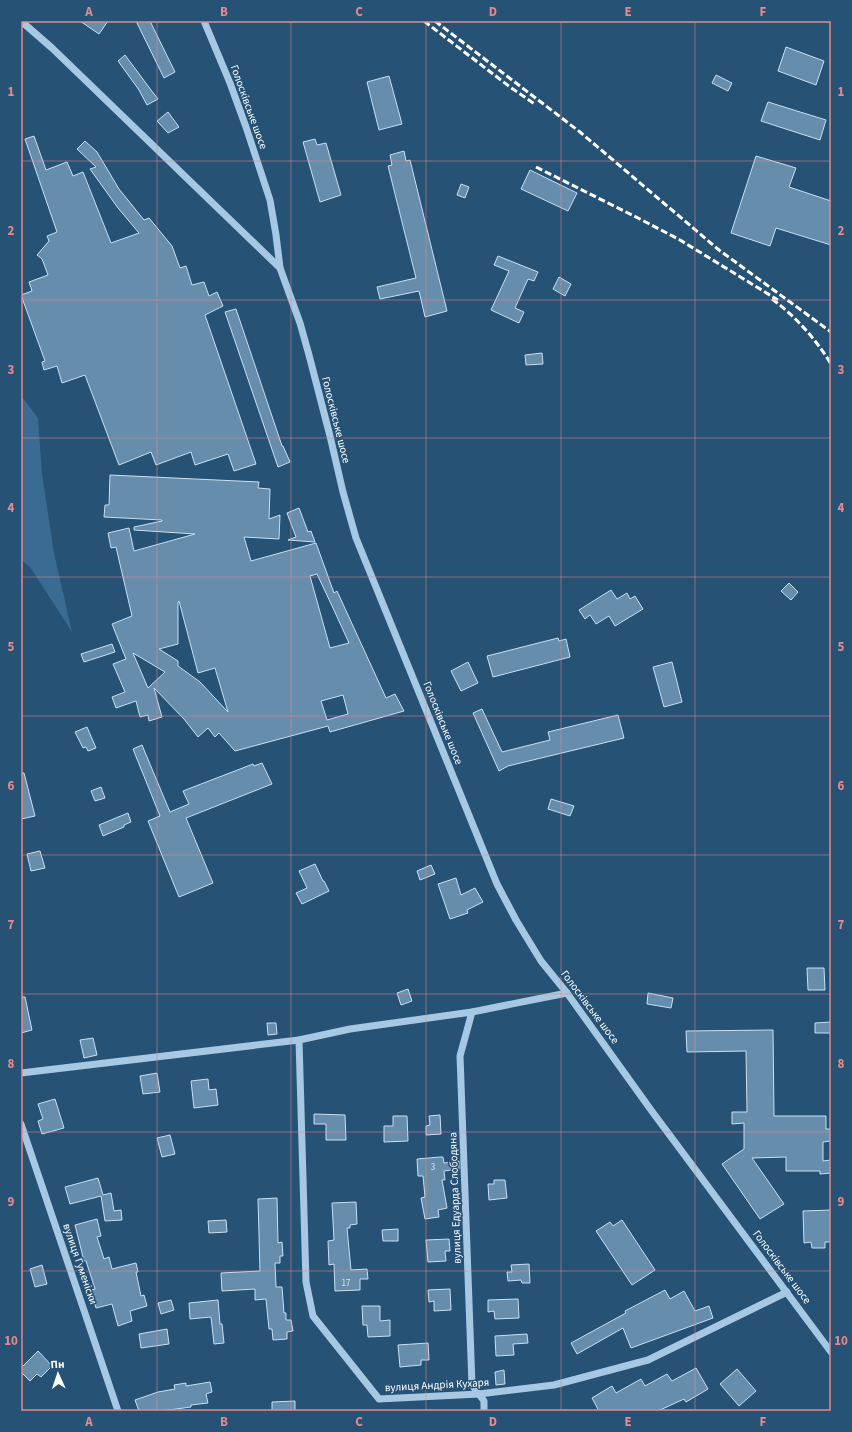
<svg xmlns="http://www.w3.org/2000/svg" width="852" height="1432" viewBox="0 0 852 1432" font-family="'Source Sans 3',sans-serif">
<rect width="100%" height="100%" fill="#265276"/>
<path fill="#3a6b93" d="M21 396 38 418 42 474 54 553 72 632 30 567 21 560Z"/>
<g fill="#668dac" stroke="#c9e0f2" fill-rule="evenodd">
<path d="M80 21H108L99 34Z"/>
<path d="M136 21H150L175 72 164 78Z"/>
<path d="M786 47 824 61 816 85 778 71Z"/>
<path d="M125 55 151 90 158 99 147 105 139 90 118 61Z"/>
<path d="M716 75 732 83 728 91 712 83Z"/>
<path d="M389 76 402 124 379 130 367 82Z"/>
<path d="M768 102 826 120 820 140 761 121Z"/>
<path d="M168 112 179 127 168 133 157 121Z"/>
<path d="M34 136 46 170 67 162 73 176 83 172 111 243 139 233 118 208 90 169 96 167 77 149 85 141 97 152 119 189 144 220 149 218 172 246 180 268 186 266 192 285 204 282 209 296 217 292 223 306 205 315 256 464 234 471 228 454 195 465 191 452 156 465 151 452 119 465 85 375 62 383 57 366 44 370 42 362 45 361 21 295 32 291 29 282 48 275 42 259 37 255 49 241 47 236 57 232 25 139Z"/>
<path d="M315 139 317 145 326 143 341 195 320 202 303 142Z"/>
<path d="M404 151 406 161 410 160 447 311 425 317 419 291 380 299 377 287 416 278 388 166 392 165 390 155Z"/>
<path d="M756 156 796 168 789 187 831 201V245L776 228 770 246 731 233Z"/>
<path d="M530 170 577 193 568 211 521 189Z"/>
<path d="M461 184 469 187 465 198 457 195Z"/>
<path d="M498 256 538 272 534 281 528 279 515 308 524 312 519 323 491 310 509 271 494 265Z"/>
<path d="M559 277 571 284 565 296 553 289Z"/>
<path d="M236 309 282 446H283L290 462 278 467 225 312Z"/>
<path d="M542 353 543 364 526 365 525 355Z"/>
<path d="M110 475 259 482 258 488 270 489 269 519 280 515 279 539 244 537 251 561 316 543 334 593 337 591 386 698 395 694 404 711 330 732 328 726 235 751 219 733 215 737 208 728 198 737 184 719 154 688 162 717 149 721 148 715 140 717 136 701 116 708 112 697 125 692 113 664 126 659 112 624 132 616 116 547 111 548 108 533 129 528 134 551 195 534 134 530V527L162 521V520L104 517 105 505H109ZM317 574 333 608 349 643 330 648 310 576ZM179 601 198 673 215 668 228 712 200 682 178 666V661L159 649 178 644V602ZM133 653 165 672 148 688ZM343 695 348 714 327 720 321 701Z"/>
<path d="M299 508 308 532 311 531 315 542 288 540 296 537 287 513Z"/>
<path d="M789 583 798 592 791 600 781 591Z"/>
<path d="M611 590 617 599 627 593 630 599 635 596 643 609 615 626 609 616 596 624 590 615 585 619 579 610Z"/>
<path d="M558 638 559 641 566 639 570 657 493 677 487 656Z"/>
<path d="M112 644 115 652 84 662 81 654Z"/>
<path d="M468 662 478 683 461 691 451 671Z"/>
<path d="M672 662 682 702 664 707 653 667Z"/>
<path d="M482 709 502 752 550 740 548 732 618 715 624 738 508 766 499 771 473 713Z"/>
<path d="M87 727 96 748 88 751 86 747 83 748 75 732Z"/>
<path d="M142 745 170 812 189 804 183 791 253 764 254 766 262 763 272 784 186 818 213 883 179 897 148 821 160 816 133 749Z"/>
<path d="M21 773H24L35 816 21 819Z"/>
<path d="M101 787 105 798 95 801 91 791Z"/>
<path d="M551 799 574 806 570 816 548 809Z"/>
<path d="M128 813 131 822 124 825V827L103 836 99 825Z"/>
<path d="M40 851 45 868 31 871 27 854Z"/>
<path d="M315 864 323 881H324L329 891 302 904 296 893 307 888 299 871Z"/>
<path d="M431 865 435 874 420 880 417 871Z"/>
<path d="M456 878 461 895 475 888 483 902 467 910 468 913 450 919 438 884Z"/>
<path d="M807 968H824L825 990H808Z"/>
<path d="M408 989 412 1001 401 1005 397 993Z"/>
<path d="M648 993 673 998 671 1008 647 1004Z"/>
<path d="M21 997H25L32 1030 21 1033Z"/>
<path d="M831 1022V1033H815V1023Z"/>
<path d="M267 1023H276L277 1034 268 1035Z"/>
<path d="M773 1030 774 1116H826V1129H831V1141L823 1142V1161L831 1160V1173L820 1174V1171H786V1157L752 1158 784 1204 760 1219 722 1164 744 1149V1123L732 1124V1112H747L746 1051 687 1052 686 1031Z"/>
<path d="M93 1038 97 1055 84 1058 80 1040Z"/>
<path d="M157 1073 160 1092 143 1094 140 1076Z"/>
<path d="M208 1079 209 1090 216 1089 218 1105 194 1108 191 1081Z"/>
<path d="M55 1099 64 1128 42 1134 38 1121 43 1119 38 1104Z"/>
<path d="M314 1114 345 1115 346 1140H326V1124H314Z"/>
<path d="M440 1115 441 1134 426 1135V1126L430 1125 429 1116Z"/>
<path d="M393 1116H407L408 1141 384 1142V1126H393Z"/>
<path d="M170 1135 175 1154 162 1157 157 1138Z"/>
<path d="M440 1157H443L444 1163 459 1161V1169L444 1171 445 1180H442L447 1208 438 1210 439 1217 425 1219 421 1198 425 1197 423 1176H418L417 1159Z"/>
<path d="M98 1178 103 1195 111 1193 114 1211 121 1210 122 1220 105 1221 101 1196 70 1204 65 1187Z"/>
<path d="M494 1180H505L507 1198 489 1200 488 1184H494Z"/>
<path d="M277 1198 278 1243 282 1242 283 1256H280V1263H275L276 1287H282L284 1313H286V1320H291L293 1331 287 1332V1339L273 1340 272 1329H269L266 1299 255 1300V1289L222 1291 221 1273 260 1271 258 1199Z"/>
<path d="M356 1202 357 1224 350 1225V1228H347L351 1270 367 1269 368 1279H360V1290L335 1291 334 1264 329 1265 328 1241 334 1240 332 1203Z"/>
<path d="M831 1210V1242H825V1248H812L811 1242 804 1243 803 1211Z"/>
<path d="M97 1219 101 1236 97 1237 104 1259 109 1257 112 1269 136 1263 138 1272H136L141 1296 144 1295 147 1306 130 1311 132 1321 118 1326 112 1304 96 1308 91 1290 95 1289 86 1261H84L75 1225Z"/>
<path d="M226 1220 227 1232 209 1233 208 1221Z"/>
<path d="M622 1220 655 1270 632 1285 596 1231 610 1222 613 1226Z"/>
<path d="M398 1229V1241H383L382 1230Z"/>
<path d="M449 1239 450 1251H445L446 1261 428 1262 426 1240Z"/>
<path d="M529 1264 530 1283H522L521 1280 508 1281 507 1272H512L511 1265Z"/>
<path d="M42 1265 47 1284 35 1287 30 1269Z"/>
<path d="M450 1289 451 1310 434 1311V1301L429 1302 428 1290Z"/>
<path d="M665 1290 670 1299 684 1291 695 1311 709 1306 713 1318 631 1348 623 1328 577 1354 571 1343 626 1313 625 1311Z"/>
<path d="M518 1299 519 1318 495 1319 494 1311 488 1312V1300Z"/>
<path d="M171 1300 174 1310 161 1314 158 1303Z"/>
<path d="M218 1300 220 1324H222L224 1343 214 1344 211 1317 190 1319 189 1303Z"/>
<path d="M362 1306H380V1321L390 1320V1336L368 1337 367 1325H363Z"/>
<path d="M167 1329 169 1344 141 1348 139 1334Z"/>
<path d="M527 1334 528 1343 513 1344 514 1355 496 1356 495 1336Z"/>
<path d="M428 1343 429 1360H421V1365L400 1367 398 1345Z"/>
<path d="M38 1351 52 1366 41 1377 37 1374 30 1381 21 1372V1368Z"/>
<path d="M696 1368 708 1389 686 1402 684 1399 658 1411H599L592 1398 612 1386 616 1393 641 1379 645 1386 667 1374 672 1381Z"/>
<path d="M737 1369 756 1391 739 1406 720 1384Z"/>
<path d="M504 1370 505 1384 496 1385 495 1372Z"/>
<path d="M210 1382 212 1392 206 1394 208 1403 191 1405V1407L161 1411H139L135 1400 158 1392 175 1389 174 1385 186 1383V1386Z"/>
<path d="M295 1401V1411H272V1402Z"/>
</g>
<g fill="none" stroke-linecap="round" stroke-linejoin="round">
<g stroke="#a7c8e2" stroke-width="7">
<path d="M21 21 52 48 280 268"/>
<path d="M204 21 230 83 246 127 270 200 276 235 280 268 300 323 309 355 330 436 343 492 356 538 497 884 516 920 541 961 567 993 651 1110 831 1352"/>
<path d="M472 1012 460 1056 472 1385 484 1401V1411"/>
<path d="M299 1040 306 1282 313 1316 379 1399 479 1394 554 1385 648 1360 787 1292"/>
<path d="M21 1073 299 1040 350 1029 472 1012 567 993"/>
<path d="M21 1124 118 1411"/>
</g>
<g stroke="#fff" stroke-width="3" stroke-dasharray="7 3" stroke-linecap="butt">
<path d="M424 21 510 87 536 105"/>
<path d="M435 21 580 132 719 250 831 332"/>
<path d="M536 167 638 218 680 240 778 300"/>
<path d="M772 299C796 317 815 338 831 364"/>
</g>
</g>
<path fill="none" stroke="#e88989" stroke-width="1" stroke-opacity="0.55" d="M157 21V1411M291 21V1411M426 21V1411M561 21V1411M695 21V1411M21 161H831M21 300H831M21 438H831M21 577H831M21 716H831M21 855H831M21 994H831M21 1132H831M21 1271H831"/>
<g text-anchor="middle" dominant-baseline="central" stroke-width="3" stroke-linejoin="round" paint-order="stroke">
<g font-size="9" fill="#d9e2ea">
<text x="433" y="1167">3</text>
<text x="346" y="1283">17</text>
</g>
<g font-size="11" fill="#fff" stroke="#265276">
<text transform="translate(249 107) rotate(70)">Голосківське шосе</text>
<text transform="translate(336 420) rotate(76)">Голосківське шосе</text>
<text transform="translate(443 723) rotate(68)">Голосківське шосе</text>
<text transform="translate(590 1007) rotate(53)">Голосківське шосе</text>
<text transform="translate(455 1198) rotate(-92)">вулиця Едуарда Слободяна</text>
<text transform="translate(80 1264) rotate(71)">вулиця Гуменіски</text>
<text transform="translate(782 1267) rotate(53)">Голосківське шосе</text>
<text transform="translate(437 1385) rotate(-3)">вулиця Андрія Кухаря</text>
</g>
</g>
<rect width="852" height="1432" fill="none" stroke="#265276" stroke-width="44"/>
<g transform="translate(58 1374) rotate(357)" stroke="#265276" stroke-width="3" paint-order="stroke">
<path d="M0-3L7 15L0 10L-7 15Z" fill="#ffffff"/>
<text y="-6" font-size="11" font-weight="bold" text-anchor="middle" fill="#ffffff">Пн</text>
</g>
<rect x="22" y="22" width="808" height="1388" fill="none" stroke="#e88989" stroke-width="1.5"/>
<g font-size="13" text-anchor="middle" font-weight="bold" fill="#e88989">
<text x="89" y="16">A</text>
<text x="224" y="16">B</text>
<text x="359" y="16">C</text>
<text x="493" y="16">D</text>
<text x="628" y="16">E</text>
<text x="763" y="16">F</text>
<text x="11" y="96">1</text>
<text x="841" y="96">1</text>
<text x="11" y="235">2</text>
<text x="841" y="235">2</text>
<text x="11" y="374">3</text>
<text x="841" y="374">3</text>
<text x="11" y="512">4</text>
<text x="841" y="512">4</text>
<text x="11" y="651">5</text>
<text x="841" y="651">5</text>
<text x="11" y="790">6</text>
<text x="841" y="790">6</text>
<text x="11" y="929">7</text>
<text x="841" y="929">7</text>
<text x="11" y="1068">8</text>
<text x="841" y="1068">8</text>
<text x="11" y="1206">9</text>
<text x="841" y="1206">9</text>
<text x="11" y="1345">10</text>
<text x="841" y="1345">10</text>
<text x="89" y="1426">A</text>
<text x="224" y="1426">B</text>
<text x="359" y="1426">C</text>
<text x="493" y="1426">D</text>
<text x="628" y="1426">E</text>
<text x="763" y="1426">F</text>
</g>
</svg>
